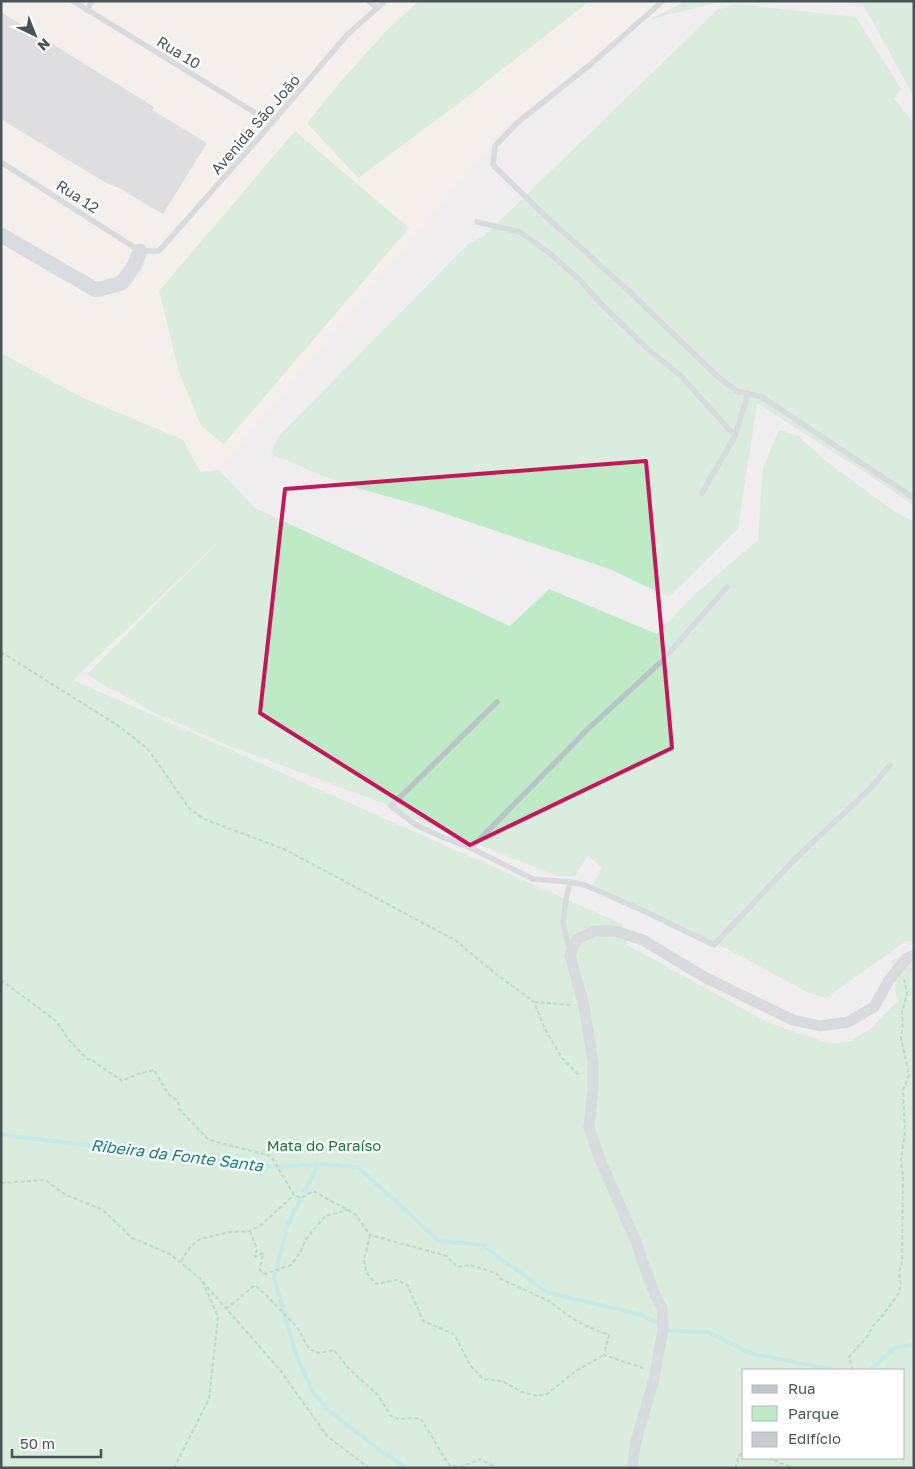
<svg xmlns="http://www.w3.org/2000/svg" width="915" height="1469" viewBox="0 0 915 1469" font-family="'Golos Text',sans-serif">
<rect width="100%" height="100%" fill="#f0edee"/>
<path fill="#faf1e7" d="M1 1H686L651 19 510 122 219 470 201 472 183 440 79 396 1 353Z"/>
<g fill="#beebc6" fill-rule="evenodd">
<path d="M419 1H590L454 107 358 178 307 123 344 78 387 30Z"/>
<path d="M686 1H723L651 19Z"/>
<path d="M820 1H914V97L863 4Z"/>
<path d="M735 4 856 17 901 89 894 99 914 123V506L875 479 757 403 738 529 669 597 612 570 428 508 340 483 271 454 278 437 469 243 483 237 717 10Z"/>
<path d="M295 131 409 228 224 444 201 426 179 372 159 291Z"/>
<path d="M1 353 79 396 183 440 200 472 219 470 255 508 510 626 549 589 657 634 692 597 758 540 763 468 779 430 798 436 826 461 858 485 894 511 914 522V942L906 941 826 998 809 993 729 950 593 885 602 868 588 855 575 876H557L424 823 385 804 227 745 151 711 118 692 107 687 87 674 232 529 73 680 622 924 627 945 767 1022 832 1044 851 1041 870 1029 897 1002 892 961 914 951V1468H1ZM744 1370H904V1458H744Z"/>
</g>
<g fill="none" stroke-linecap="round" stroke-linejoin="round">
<g stroke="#8ee6e5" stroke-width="4">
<path d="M1 1134 10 1136 278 1167 319 1164 358 1167 439 1241 483 1245 546 1292 642 1315 671 1331 708 1332 750 1353 834 1370"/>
<path d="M319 1164 288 1224 274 1278 296 1355 314 1394 330 1412 376 1447 407 1468"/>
<path d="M870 1370 895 1348 914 1344"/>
</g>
</g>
<path fill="#c7cccf" d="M1 12 154 107 152 110 207 143 163 214 119 188 106 183 1 119Z"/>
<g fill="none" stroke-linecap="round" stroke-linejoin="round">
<g stroke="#78c78f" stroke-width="2" stroke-dasharray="4 2.5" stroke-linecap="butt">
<path d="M1 652 117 725 148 749 189 808 204 819 284 849 455 940 496 974 534 1002 545 1029 562 1058 580 1076"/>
<path d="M1 980 56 1021 69 1040 87 1059 92 1060 122 1081 138 1074 154 1070 168 1094 178 1101 179 1109 209 1140 271 1156 294 1195 301 1198 313 1191 355 1214 370 1235 447 1256 457 1267 470 1265 496 1273 501 1279 549 1301 567 1315 584 1325 609 1335 604 1355 643 1368"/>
<path d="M534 1002 571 1005"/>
<path d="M1 1183 45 1180 66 1195 103 1210 132 1238 170 1254 202 1280 218 1317 209 1399 174 1468"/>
<path d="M250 1231 257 1249 255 1257 263 1253 260 1270 265 1274 291 1265 300 1253 306 1239 325 1216 348 1210"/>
<path d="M370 1235 364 1260 366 1272 376 1284 397 1280 408 1286 423 1321 454 1334 470 1365 483 1379 502 1381 522 1392 537 1396 547 1394 576 1371 604 1355"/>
<path d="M181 1261 191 1246 200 1239 229 1232 250 1231 261 1225 294 1195"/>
<path d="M203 1282 280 1370 327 1436 369 1468"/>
<path d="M226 1309 255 1285 263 1292 297 1327 309 1349 319 1353 334 1350 350 1370 377 1394 391 1416 399 1419 415 1418 421 1419 449 1465 461 1467 480 1459 497 1468"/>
<path d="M853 1370 849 1357 866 1338 873 1326 883 1315 899 1293 901 1284 899 1273 902 1263 903 1175 901 1159 905 1133 903 1090 909 1075 901 1038 903 1024 902 1013 907 994 904 979"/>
<path d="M768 1458 794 1468"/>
<path d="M735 1468 739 1456 744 1451"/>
</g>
<g stroke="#bac5c9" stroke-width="5.5">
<path d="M73 1 272 123"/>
<path d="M368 1 378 8"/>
<path d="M663 1 591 64 517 123 495 146 493 165 541 212 632 294 719 378 737 391 762 397 914 498"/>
<path d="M87 10 92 1"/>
<path d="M1 162 140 251H159L264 132 347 35 385 1"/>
<path d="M477 222 520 232 548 252 579 279 605 308 648 349 682 377 735 436"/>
<path d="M702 493 735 436 748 393"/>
<path d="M497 702 391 806 416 825 440 836 471 848 533 879 570 882 566 899 563 923 570 953"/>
<path d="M471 848 590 727 661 662 727 587"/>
<path d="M570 882 585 885 646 912 714 945 797 857 870 789 890 765"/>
</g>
<path stroke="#bac5c9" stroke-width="11" d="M632 1468 636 1441 654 1379 663 1330 662 1308 654 1293 636 1242 599 1157 589 1127 593 1088V1062L584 1006 570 955 577 939 595 931H615L643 940 706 978 793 1020 820 1026 848 1022 874 1007 889 980 907 958 914 955"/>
<path stroke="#bac8ce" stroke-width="15" d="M1 235 96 290 122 283 134 266 140 251"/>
</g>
<path d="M0 0H915V1469H0ZM646 461 672 748 470 845 260 713 285 489Z" fill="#f0edee" fill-opacity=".55" fill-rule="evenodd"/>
<path fill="none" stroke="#c2185b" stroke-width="4" stroke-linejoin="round" d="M646 461 672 748 470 845 260 713 285 489Z"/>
<g text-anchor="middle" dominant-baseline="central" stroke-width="4.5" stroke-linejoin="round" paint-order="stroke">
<g font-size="15" fill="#475559" stroke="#fff">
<text transform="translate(179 52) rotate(32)">Rua 10</text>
<text transform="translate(255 124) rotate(-49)">Avenida São João</text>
<text transform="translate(78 196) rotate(33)">Rua 12</text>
</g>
<g font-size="15" fill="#1c7636" stroke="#fff">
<text x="324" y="1145">Mata do Paraíso</text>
</g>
<g font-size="16" font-style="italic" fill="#148282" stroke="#fff">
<text transform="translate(177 1155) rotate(7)">Ribeira da Fonte Santa</text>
</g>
</g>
<rect width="915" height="1469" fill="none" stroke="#475559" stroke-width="5"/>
<rect x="742" y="1369" width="162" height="90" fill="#ffffff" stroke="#b5bbbd"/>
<rect x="752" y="1385" width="25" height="8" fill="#bac8ce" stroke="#b5bbbd"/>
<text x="788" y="1394" font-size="15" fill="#475559">Rua</text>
<rect x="752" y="1406" width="25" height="15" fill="#beebc6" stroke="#b5bbbd"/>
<text x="788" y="1419" font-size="15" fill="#475559">Parque</text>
<rect x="752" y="1432" width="25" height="15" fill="#c7cccf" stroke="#b5bbbd"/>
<text x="788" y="1444" font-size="15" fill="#475559">Edifício</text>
<g transform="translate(35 35) rotate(137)" stroke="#ffffff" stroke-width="4" paint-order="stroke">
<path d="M0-4L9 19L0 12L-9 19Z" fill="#475559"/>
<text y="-8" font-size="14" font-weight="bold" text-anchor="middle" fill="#475559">N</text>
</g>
<path d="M12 1449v8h89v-8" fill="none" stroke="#475559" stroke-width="2.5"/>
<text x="20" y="1449" font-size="15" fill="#475559" stroke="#ffffff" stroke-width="4" paint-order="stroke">50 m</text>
</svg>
